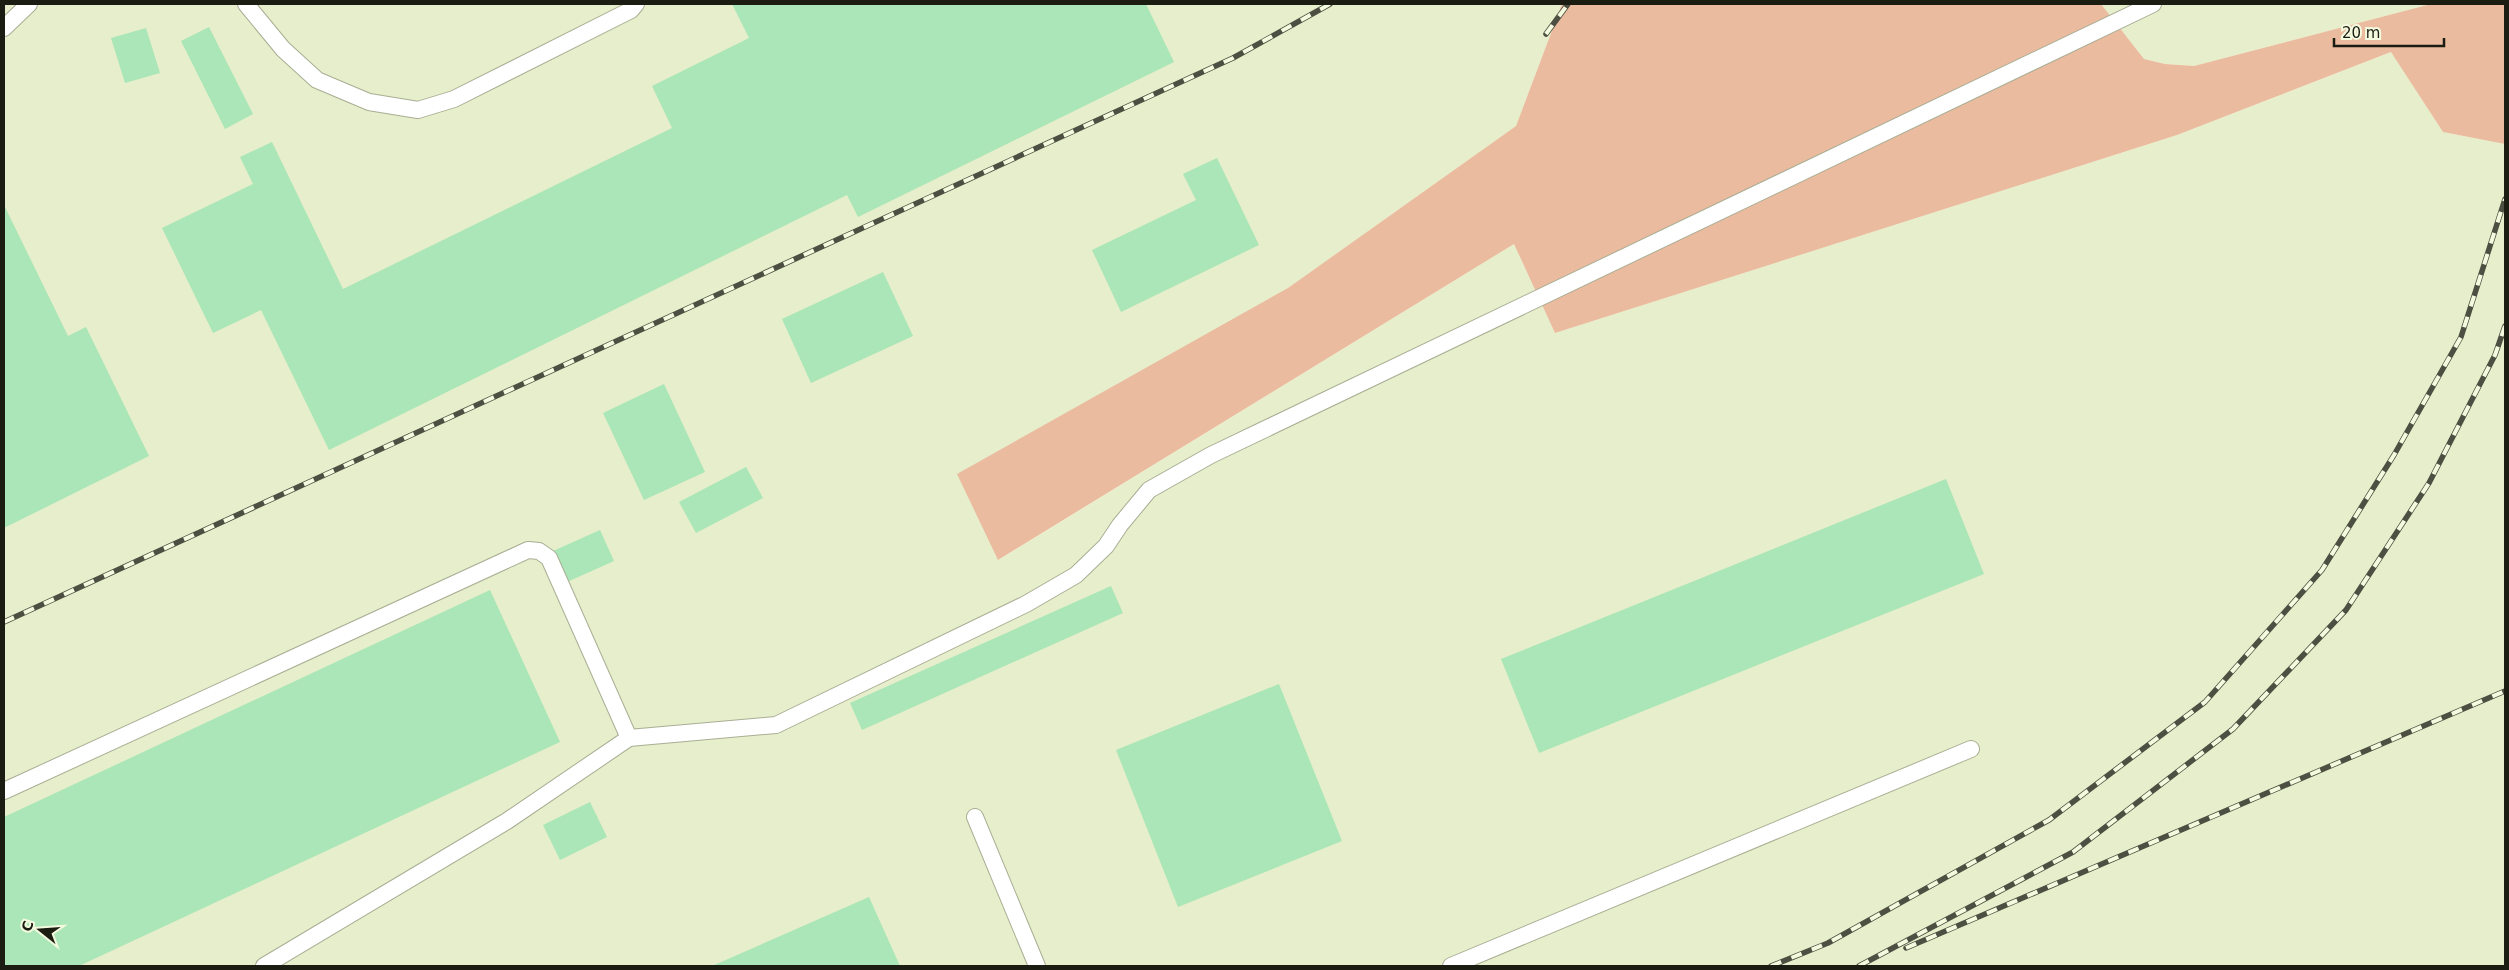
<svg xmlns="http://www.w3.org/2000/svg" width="2509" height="970" viewBox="0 0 2509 970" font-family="'DejaVu Sans',sans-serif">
<rect width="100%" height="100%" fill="#f4fade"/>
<g fill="#e6eecb">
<path d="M4 4H1562L1516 126 1288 288 999 560 1514 244 1555 333 2177 135 2392 52 2443 132 2505 144V966H4Z"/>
<path d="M2101 4H2431L2194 66 2165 64 2144 59Z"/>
</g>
<path fill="#ebbba0" d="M1562 4H2101L2144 59 2165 64 2194 66 2431 4H2505V144L2443 132 2391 52 2177 135 1555 333 1514 244 998 560 957 474 1288 288 1516 126Z"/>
<g fill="#aae6b7">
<path d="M732 4H1146L1174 62 858 217 847 195 329 450 261 310 213 333 162 228 253 184 240 157 272 142 343 289 672 128 652 86 749 38Z"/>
<path d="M209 27 253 114 225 129 181 41Z"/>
<path d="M146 28 160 73 125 83 111 38Z"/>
<path d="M1217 158 1259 245 1121 312 1092 250 1196 200 1183 174Z"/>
<path d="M4 205 68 336 86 327 149 456 4 528Z"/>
<path d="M883 272 913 336 811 383 782 319Z"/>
<path d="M664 384 705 472 644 500 603 413Z"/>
<path d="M746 467 763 498 696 533 679 502Z"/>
<path d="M1946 479 1984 574 1539 753 1501 659Z"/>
<path d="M600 530 614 561 556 587 542 556Z"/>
<path d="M1111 586 1123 613 862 730 850 703Z"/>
<path d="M490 590 560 742 79 966H4V817Z"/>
<path d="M1279 684 1342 841 1178 907 1116 750Z"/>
<path d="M590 802 607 837 560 860 543 825Z"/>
<path d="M869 897 900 966H712Z"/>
</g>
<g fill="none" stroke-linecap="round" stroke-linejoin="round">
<g stroke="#a9ae94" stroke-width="18">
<g id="service">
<path d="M246 4 283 49 317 80 369 102 418 110 454 99 631 10 636 4"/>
<path d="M4 28 29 4"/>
<path d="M4 791 528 550 539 551 549 558 629 738"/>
<path d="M975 817 1037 966"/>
<path d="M264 966 507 821 629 738 776 725 1026 604 1076 575 1106 546 1120 525 1149 490 1211 455 2153 4"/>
<path d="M1451 966 1971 749"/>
</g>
</g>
<use href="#service" stroke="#fff" stroke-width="16"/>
<g stroke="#4c4f41" stroke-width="5.5">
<g id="rail">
<path d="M1546 34 1568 4"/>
<path d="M4 622 1233 58 1330 4"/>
<path d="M1906 948 2505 691"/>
<path d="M1771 966 1828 943 2049 820 2205 702 2322 570 2394 455 2461 337 2505 199"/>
<path d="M1859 966 2073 852 2233 729 2346 610 2429 483 2495 355 2505 326"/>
</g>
</g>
<use href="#rail" stroke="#f4fade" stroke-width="4" stroke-dasharray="11" stroke-linecap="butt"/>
</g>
<rect width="2509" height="970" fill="none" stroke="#1b1d13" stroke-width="10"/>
<g transform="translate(40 930) rotate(287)" stroke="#f4fade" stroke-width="4" paint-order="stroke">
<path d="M0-4L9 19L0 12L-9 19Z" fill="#1b1d13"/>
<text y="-8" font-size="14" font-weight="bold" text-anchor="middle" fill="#1b1d13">С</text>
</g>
<path d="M2334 38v8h110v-8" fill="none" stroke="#1b1d13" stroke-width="2.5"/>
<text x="2342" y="38" font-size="15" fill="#1b1d13" stroke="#f4fade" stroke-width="4" paint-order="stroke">20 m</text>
</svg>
